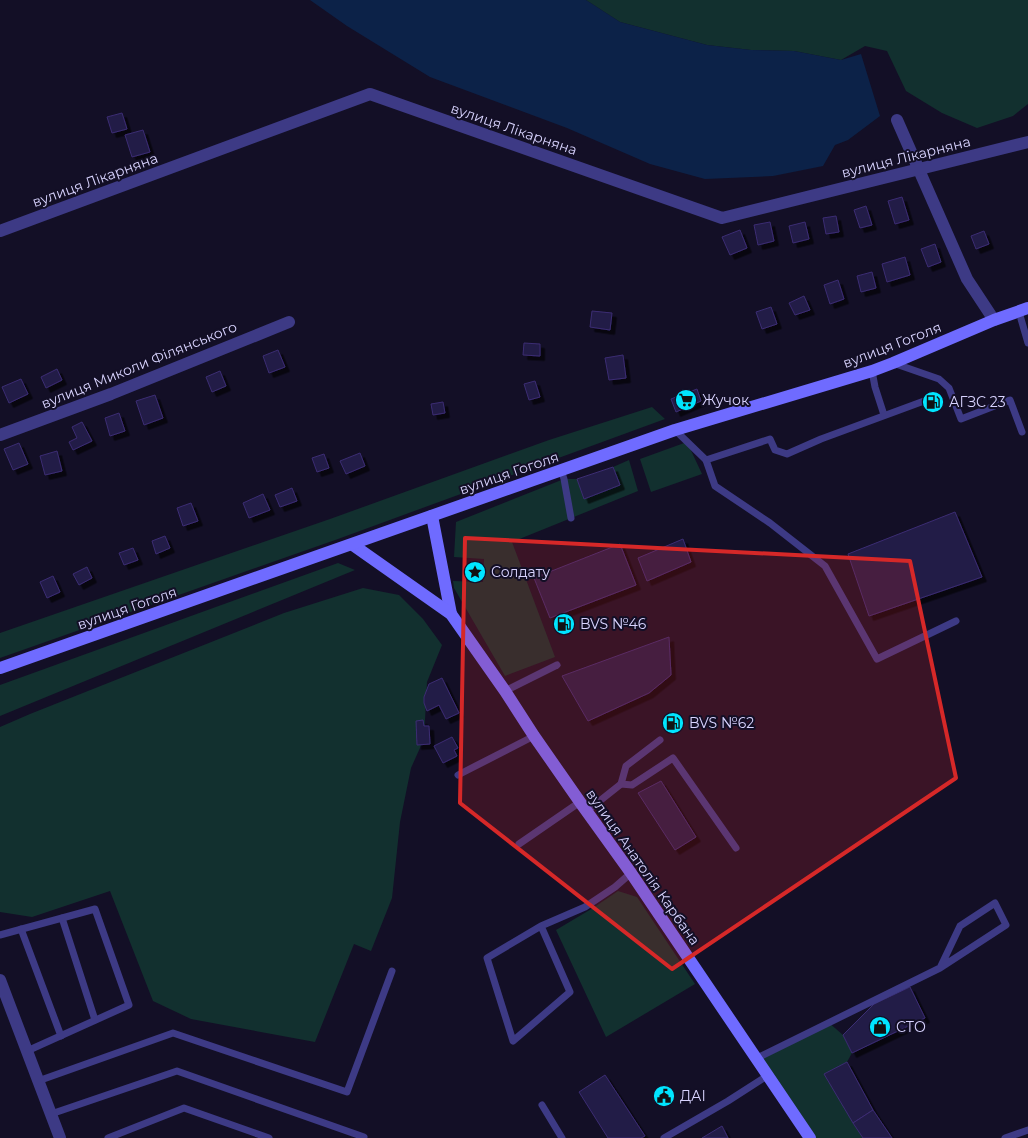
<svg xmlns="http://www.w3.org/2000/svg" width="1028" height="1138" viewBox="0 0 1028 1138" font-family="Montserrat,sans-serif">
<defs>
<filter id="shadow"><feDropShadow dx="4.5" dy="4.5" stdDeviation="0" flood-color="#0009"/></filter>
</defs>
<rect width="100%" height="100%" fill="#130f26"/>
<g fill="#12302f">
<path d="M586 0H1028V104L1013 116 977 128 942 113 906 91 887 51 865 46 841 60 794 51 751 50 707 45 620 22Z"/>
<path d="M652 407 665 419 338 539 0 658V633L330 519 549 440Z"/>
<path d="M687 442 702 474 651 492 640 459Z"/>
<path d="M629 460 638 491 512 542 555 657 505 676 454 588 453 581 483 582 484 559 454 557 456 522 564 479H577L584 499 620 485 613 467Z"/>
<path d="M338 563 355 570 0 716V685Z"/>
<path d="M363 588 399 595 423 619 442 645 427 682 424 739 411 768 400 822 392 898 371 951 354 944 315 1042 191 1019 153 1001 110 891 32 917 0 912V727L30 714 284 613Z"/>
<path d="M618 891 637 897 695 984 606 1037 556 930 593 908Z"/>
<path d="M828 1022 843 1035 852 1053 847 1062 825 1074 853 1123 863 1138H810L755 1059Z"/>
</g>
<path fill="#0c2248" d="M310 0H586L620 22 707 45 751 50 794 51 841 60 861 54 880 116 848 140 835 145 823 166 773 176 705 179 650 164 567 128 430 77 347 26Z"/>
<g fill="#241b47" stroke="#3b2d73" filter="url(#shadow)">
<path d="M122 113 127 129 112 133 107 117Z"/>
<path d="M143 130 150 152 132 157 125 135Z"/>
<path d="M902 197 909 220 895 224 888 201Z"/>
<path d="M866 206 872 225 860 228 854 210Z"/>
<path d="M836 216 839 232 826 234 823 218Z"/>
<path d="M770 222 774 241 758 245 754 225Z"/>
<path d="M805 222 809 239 793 243 789 226Z"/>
<path d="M740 230 747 248 730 255 722 237Z"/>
<path d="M984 231 989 244 976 249 971 236Z"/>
<path d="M935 244 941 262 928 267 921 249Z"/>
<path d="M905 257 910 275 887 282 882 264Z"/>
<path d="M872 272 876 288 861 292 857 276Z"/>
<path d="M838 280 844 299 830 304 824 285Z"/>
<path d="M804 296 810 310 795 315 789 303Z"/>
<path d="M771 307 777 324 762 329 756 312Z"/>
<path d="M592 311 612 313 610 330 590 327Z"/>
<path d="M524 343 540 344V356L523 355Z"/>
<path d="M278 350 285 367 269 373 263 356Z"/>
<path d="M623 355 626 378 609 380 605 358Z"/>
<path d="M57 369 62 380 46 388 41 377Z"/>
<path d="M220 371 226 386 212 392 206 377Z"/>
<path d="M21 379 28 394 9 403 2 387Z"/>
<path d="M535 381 540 397 529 400 524 384Z"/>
<path d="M697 389 701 401 676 412 671 399Z"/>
<path d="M155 395 163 418 144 425 136 401Z"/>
<path d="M443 402 445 413 433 415 431 404Z"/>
<path d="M119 413 125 431 110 436 105 418Z"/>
<path d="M82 422 92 441 73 450 69 442 77 438 72 427Z"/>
<path d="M19 443 28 464 13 470 4 449Z"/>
<path d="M57 451 62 471 45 475 40 456Z"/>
<path d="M360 453 365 466 346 474 340 461Z"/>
<path d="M324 454 329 468 317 472 312 458Z"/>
<path d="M613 467 620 485 584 499 577 479Z"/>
<path d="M292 488 297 501 280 507 275 495Z"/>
<path d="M263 494 270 510 249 518 243 503Z"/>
<path d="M191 503 198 521 183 526 177 508Z"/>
<path d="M955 512 982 577 869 616 848 554Z"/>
<path d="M165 536 170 548 156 554 152 541Z"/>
<path d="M683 539 691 562 647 581 638 558Z"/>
<path d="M620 544 636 585 550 618 534 578Z"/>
<path d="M133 548 138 560 124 565 119 553Z"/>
<path d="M87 567 92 578 79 585 73 574Z"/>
<path d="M53 576 60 592 47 598 40 582Z"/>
<path d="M669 637 671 675 649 693 588 721 562 676Z"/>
<path d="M442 678 459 713 446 719 439 705 427 711 424 703V697L429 684Z"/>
<path d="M423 720 424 726H429L430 744 417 745 416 721Z"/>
<path d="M452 737 458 748 454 750 457 756 443 763 434 746Z"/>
<path d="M661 781 696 837 675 850 638 793Z"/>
<path d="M910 987 925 1018 852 1053 843 1035 874 1004Z"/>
<path d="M847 1062 873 1110 853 1123 824 1074Z"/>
<path d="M605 1075 645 1136 641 1138H608L579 1092Z"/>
<path d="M873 1110 892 1138H863L853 1123Z"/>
<path d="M722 1126 728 1138H702Z"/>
</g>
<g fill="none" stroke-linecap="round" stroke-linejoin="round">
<g stroke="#3d3a85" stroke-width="7">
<path d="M1019 312 1028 343"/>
<path d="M893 363 939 379 949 388 961 419 1010 400 1022 432"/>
<path d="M872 371 875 387 884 415"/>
<path d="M675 430 706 460 770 439 775 450 787 454 821 439 924 401"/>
<path d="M706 460 715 486 770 523 825 566 877 659 956 621"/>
<path d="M561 470 564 479 571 518"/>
<path d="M505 691 557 665"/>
<path d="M458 775 534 736"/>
<path d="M621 784 632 785 673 758 736 848"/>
<path d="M587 811 621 784 626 766 660 740"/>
<path d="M519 844 580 802"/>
<path d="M62 918 95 1020"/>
<path d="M541 926 570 992 513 1041 487 958 541 926 585 907 615 887 631 873"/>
<path d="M21 929 61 1036"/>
<path d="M0 935 95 909 129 1005 27 1051"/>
<path d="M755 1059 940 968 1006 925 995 903 960 926 940 968"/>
<path d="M38 1081 173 1033 347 1092 392 971"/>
<path d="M542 1105 562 1138"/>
<path d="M51 1114 177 1071 364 1137"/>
<path d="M108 1138 184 1108 269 1138"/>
<path d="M664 1138 728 1101 767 1076"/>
<path d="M1005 1138 1028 1130"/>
</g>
<g stroke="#3d3a85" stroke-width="12">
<path d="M897 120 967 279 994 320"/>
<path d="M0 231 370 94 722 218 1028 142"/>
<path d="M0 435 111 394 289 322"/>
<path d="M0 980 60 1138"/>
</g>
<g stroke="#6f6bff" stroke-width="12">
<path d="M432 516 451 614"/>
<path d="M353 545 451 614 505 691 534 736 580 802 631 873 810 1138"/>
<path d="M0 668 675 430 872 371 893 363 994 320 1028 308"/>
</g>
</g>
<path fill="#d62828" fill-opacity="0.2" stroke="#d62828" stroke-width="4" stroke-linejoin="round" d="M465 538 910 561 956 778 672 969 460 803Z"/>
<defs>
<g id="supermarket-disc" transform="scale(1.125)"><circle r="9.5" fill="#00e5ff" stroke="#130f26"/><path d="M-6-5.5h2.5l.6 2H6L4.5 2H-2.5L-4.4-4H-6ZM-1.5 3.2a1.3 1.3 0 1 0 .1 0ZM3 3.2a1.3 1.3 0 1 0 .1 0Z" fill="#111"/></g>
<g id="fuel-disc" transform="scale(1.125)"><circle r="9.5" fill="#00e5ff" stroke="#130f26"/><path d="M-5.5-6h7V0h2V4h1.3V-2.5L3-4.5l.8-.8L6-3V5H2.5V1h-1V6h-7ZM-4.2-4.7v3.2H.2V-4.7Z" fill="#111"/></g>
<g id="sight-disc" transform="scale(1.125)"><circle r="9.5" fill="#00e5ff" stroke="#130f26"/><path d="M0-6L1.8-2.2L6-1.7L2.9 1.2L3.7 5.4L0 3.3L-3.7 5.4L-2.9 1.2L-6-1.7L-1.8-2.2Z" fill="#111"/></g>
<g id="shop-disc" transform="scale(1.125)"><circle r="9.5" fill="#00e5ff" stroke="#130f26"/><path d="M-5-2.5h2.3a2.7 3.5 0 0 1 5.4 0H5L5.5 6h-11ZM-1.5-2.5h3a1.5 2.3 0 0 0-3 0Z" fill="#111"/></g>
<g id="civic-disc" transform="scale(1.125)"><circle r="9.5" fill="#00e5ff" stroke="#130f26"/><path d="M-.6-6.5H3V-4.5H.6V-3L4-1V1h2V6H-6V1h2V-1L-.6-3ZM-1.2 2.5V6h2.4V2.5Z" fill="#111"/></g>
</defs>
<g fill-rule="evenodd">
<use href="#supermarket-disc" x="686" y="400"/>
<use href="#fuel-disc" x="933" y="402"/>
<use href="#sight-disc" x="475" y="572"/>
<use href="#fuel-disc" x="564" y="624"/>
<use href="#fuel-disc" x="673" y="723"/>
<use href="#shop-disc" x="880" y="1027"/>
<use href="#civic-disc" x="664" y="1096"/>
</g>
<g text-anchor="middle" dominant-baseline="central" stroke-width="4" stroke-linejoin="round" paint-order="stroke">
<g font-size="14" fill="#d9d4ff" stroke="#130f26">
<text transform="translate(514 129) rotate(19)">вулиця Лікарняна</text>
<text transform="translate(906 157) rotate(-14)">вулиця Лікарняна</text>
<text transform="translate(95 180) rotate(-20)">вулиця Лікарняна</text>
<text transform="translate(892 345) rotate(-21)">вулиця Гоголя</text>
<text transform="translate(139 365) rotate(-22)">вулиця Миколи Філянського</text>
<text transform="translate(509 473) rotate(-19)">вулиця Гоголя</text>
<text transform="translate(127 608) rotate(-19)">вулиця Гоголя</text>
<text transform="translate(643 867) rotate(55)">вулиця Анатолія Карбана</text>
</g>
<g font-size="14" fill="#d9d4ff" stroke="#130f26" text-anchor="start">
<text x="702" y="400">Жучок</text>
<text x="949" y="402">АГЗС 23</text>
<text x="491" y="572">Солдату</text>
<text x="580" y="624">BVS №46</text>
<text x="689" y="723">BVS №62</text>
<text x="896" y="1027">СТО</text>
<text x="680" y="1096">ДАІ</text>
</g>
</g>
</svg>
